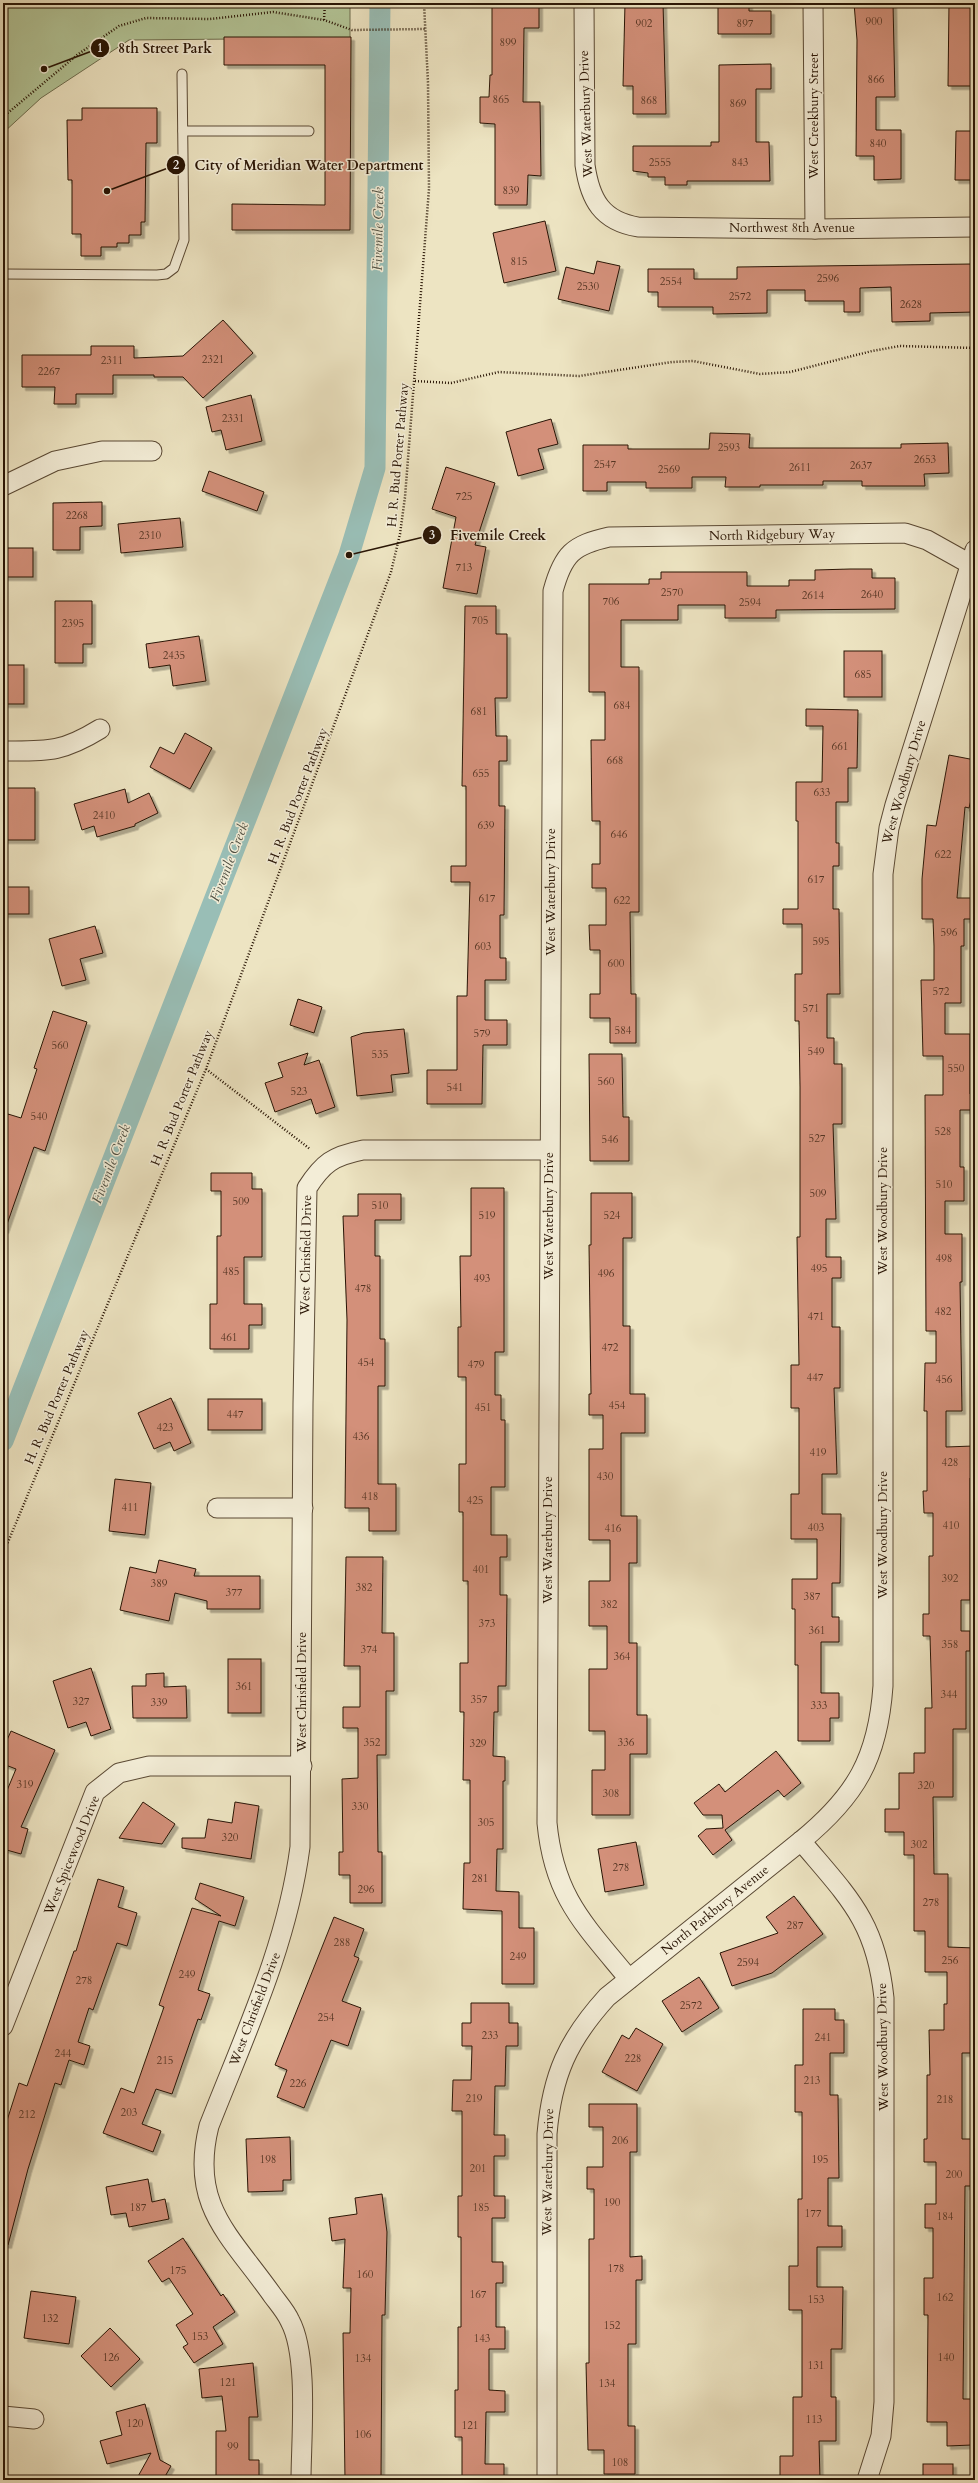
<svg xmlns="http://www.w3.org/2000/svg" width="978" height="2483" viewBox="0 0 978 2483" font-family="Cardo,serif">
<defs>
<filter id="shadow"><feDropShadow dx="3.5" dy="3.5" stdDeviation="0" flood-color="#0004"/></filter>
</defs>
<rect width="100%" height="100%" fill="#ede4c2"/>
<filter id="stains"><feTurbulence type="fractalNoise" baseFrequency=".005" numOctaves="4"/><feColorMatrix values="0 0 0 0 .2 0 0 0 0 .09 0 0 0 0 .02 0 0 0 .5 -.17"/></filter>
<radialGradient id="worn" r=".72"><stop offset=".6" stop-color="#630" stop-opacity="0"/><stop offset="1" stop-color="#630" stop-opacity=".3"/></radialGradient>
<path fill="#b3c597" stroke="#6e6d4e" d="M3 3H350V38L129 40 41 98 3 133Z"/>
<g fill="none" stroke-linecap="round" stroke-linejoin="round">
<path stroke="#99beb6" stroke-width="21" d="M3 1441 349 555 375 468 380 3"/>
</g>
<g fill="#d3907a" stroke="#291505" filter="url(#shadow)">
<path d="M492 3H539V28H524L523 102H540L541 176 528 175 527 205H495V124L480 123V97H489L490 75H492Z"/>
<path d="M625 3H663L666 114H633V86H623Z"/>
<path d="M718 3H749V11H771V34H718Z"/>
<path d="M854 3H893L895 97H876V130H901V179L874 180V156H856L857 40Z"/>
<path d="M949 3H975V86H948Z"/>
<path d="M224 37H351L350 230H232V204L325 205V65H224Z"/>
<path d="M771 64V89H756V142H769L770 181H687V185H665V177H648V173L633 171V146H711V142H719V65Z"/>
<path d="M82 108H157V143H146L145 222H141V235H129V243H117V247H101V256H81V234H72V180H68L67 120H82Z"/>
<path d="M956 131H975V180H955Z"/>
<path d="M545 221 556 271 504 283 493 233Z"/>
<path d="M597 261 620 266 609 311 558 299 566 267 594 274Z"/>
<path d="M972 264V277L975 276V312L930 313V321L892 322 891 287 860 288V312H844V301H805V290H767V313L713 314V307H658V292H648V269H694V279H737V267Z"/>
<path d="M223 320 253 353 203 398 183 377H154V375H113V394H76V404H54L55 387H22V355H91V346H134V358L183 356Z"/>
<path d="M251 395 262 441 226 450 221 430 212 432 206 407Z"/>
<path d="M551 419 558 444 538 449 544 469 518 476 506 432Z"/>
<path d="M710 433 750 434 749 448H901V444L948 443 949 473 924 474 925 486H862V481H823V485H760V487H725L726 477H692V488H646V482H607V491H583V445H628V449H709Z"/>
<path d="M446 467 495 483 475 545 486 547 477 594 443 588 456 517 432 509Z"/>
<path d="M209 471 264 492 257 511 202 491Z"/>
<path d="M102 502V526L80 527V550H53V503Z"/>
<path d="M180 518 183 547 121 553 118 524Z"/>
<rect x="3" y="548" width="30" height="29"/>
<path d="M850 569H872V578H895V609L776 610V618H725V605H678V620H621V667H639V912H630L631 994H636V1043H610V1018H590V994H600V950H590L589 925H606V888H592V864H600V821H592L591 740H605V692H589V584H649V579H661V572H747V586H789V580H815V570Z"/>
<path d="M55 601H92V644H83V663H55Z"/>
<path d="M465 606H496V634H507V698H495L496 736H507V761H499V806H505L504 915H500V958H506V980H485V1020H507V1045H483L482 1104H427V1070H457V996H467L470 882H451V866H466V786H462Z"/>
<path d="M199 636 206 681 173 686 170 665 149 668 146 644Z"/>
<rect x="844" y="651" width="38" height="46"/>
<rect x="3" y="665" width="21" height="39"/>
<path d="M806 709 858 710 857 768H848V802H836V843H839V866H833V909H839L840 994H827V1038H834V1064H842V1124H833L836 1219H826V1257H841V1278H832V1327H840V1388H834L837 1474H822V1514H841L840 1583H832V1617H839V1642H821V1693H839V1718H830V1741H798V1665H795V1609H792V1579H817V1539H791V1494H799V1408H791V1365H799L797 1237H800V1087L799 1021H795V974H802V924H783V909H798V821H796V782H822L823 726H806Z"/>
<path d="M185 733 212 748 190 789 150 767 160 747 174 754Z"/>
<path d="M949 755 975 760V801L971 800 969 808 965 807 957 898H972V919H964V946H961V1003H945V1034H970V1094H975V1110H960V1167H964V1201H945V1234H962V1282H960L962 1411H946V1447L973 1446V1478H970V1600H961V1631H970V1651H966V1729H953V1797H933L934 1874H948V1947L975 1948 973 2053H962V2139H972V2186H965L963 2399H972V2409H975V2433H972V2445L947 2446V2422H927L928 2315H924V2278H933V2228H925V2204H936V2162H924V2139H927V2075H930L929 2030H944V2004H947V1972H925V1931H914V1855H904V1832H885V1809H899V1773H914V1753H925V1708H932L930 1636H923V1614H929V1556H933V1513H924L923 1491H927V1411H924L925 1363H936V1331H926L925 1095H943V1056H923L921 980H934V946L933 919H922V879L927 825 936 826Z"/>
<path d="M5 788H35V840H3Z"/>
<path d="M125 789 128 803 149 793 158 813 135 824V826L97 837 94 826 82 830 74 804Z"/>
<rect x="3" y="887" width="26" height="27"/>
<path d="M95 926 103 953 80 959 86 980 62 986 49 939Z"/>
<path d="M298 999 322 1007 314 1033 290 1025Z"/>
<path d="M53 1011 87 1022 45 1151 34 1147 5 1230H3V1131L8 1114 21 1118 37 1069 34 1068Z"/>
<path d="M404 1029 409 1073 391 1075 393 1092 357 1096 351 1037 363 1033Z"/>
<path d="M308 1053 304 1065 319 1060 335 1107 316 1114 311 1099 275 1112 265 1083 283 1077 278 1063Z"/>
<path d="M589 1054H622L623 1117H629V1161H590Z"/>
<path d="M211 1173H252V1189H262V1257H244V1304H262V1325H249V1349H210V1304H217V1236H221V1191H211Z"/>
<path d="M471 1188H504V1352H495V1395H501V1420H505V1487H491V1535H507V1557H500V1595H507L506 1686H498V1712H494L493 1756 505 1757V1781H503V1849H497L496 1891 519 1892V1928H534V1984H502V1911L463 1909 464 1863H470V1780H463L464 1712H460V1663H468V1581H463V1512H459V1464H466V1377H458V1327H461L460 1256H471Z"/>
<path d="M591 1193H632V1238H623V1326H630V1394H645V1433H621V1516H637V1563H629V1643H637V1715H647V1754H630V1815H592V1770H605V1731H589V1669H607V1626H589V1581H610V1540H589V1449H603V1415H589V1394H591L589 1245H591Z"/>
<path d="M358 1194H401V1220H375V1256H380V1339H385V1386H378V1484H396V1531H369V1508H345L347 1320 343 1216H358Z"/>
<path d="M171 1398 191 1443 174 1451 170 1442 154 1449 138 1413Z"/>
<rect x="208" y="1399" width="54" height="31"/>
<path d="M115 1479 151 1483 145 1535 109 1531Z"/>
<path d="M346 1557H383L382 1633H394V1691H386V1755H377L378 1852H382V1903H350V1875H339V1852H343L342 1779 358 1778V1728H343V1707H360V1666H344Z"/>
<path d="M159 1560 196 1569 194 1576H260V1609H207V1601L175 1593 169 1621 120 1610 130 1567 156 1573Z"/>
<rect x="228" y="1659" width="33" height="54"/>
<path d="M91 1668 111 1729 91 1736 86 1722 68 1728 53 1681Z"/>
<path d="M164 1673V1687L186 1686 187 1718H133L132 1686H146V1674Z"/>
<path d="M11 1731 55 1750 21 1827 28 1829 21 1854 3 1849V1800L16 1769 3 1764V1749Z"/>
<path d="M776 1751 801 1783 784 1797 778 1790 725 1830 732 1840 713 1855 698 1836 706 1829 723 1828 722 1815H703L694 1803 719 1784 725 1792Z"/>
<path d="M143 1802 175 1824 162 1844 119 1838Z"/>
<path d="M235 1802 259 1806 251 1859 182 1848V1838H205L208 1819 232 1823Z"/>
<path d="M636 1842 644 1885 605 1892 598 1849Z"/>
<path d="M98 1879 124 1887 118 1907 137 1913 127 1946 117 1943 93 2010 89 2008 78 2042 90 2046 84 2065 69 2060 61 2085 55 2083 28 2169 8 2245 3 2244V2133L19 2083 27 2086 74 1951H76Z"/>
<path d="M200 1883 244 1897 235 1926 219 1921 198 1990 210 1994 201 2020 198 2019 172 2094 156 2089 142 2124 161 2131 153 2152 103 2133 121 2088 134 2093 164 2007 159 2005 192 1908 221 1916 195 1899Z"/>
<path d="M794 1896 823 1934 772 1973 732 1986 720 1953 778 1933 766 1917Z"/>
<path d="M334 1917 364 1929 354 1956 359 1958 342 2001 361 2008 348 2046 331 2040 304 2108 277 2097 287 2070 275 2065Z"/>
<path d="M699 1977 719 2008 682 2032 662 2001Z"/>
<path d="M471 2003H509V2023H518V2046H506L505 2086H495L494 2135H505V2156H494V2196H505V2218H492V2262H503V2283H496V2327H505V2349H489V2390L505 2391V2412H486L485 2464H504V2480H462V2437H455V2390H458V2327H461V2237H458V2196H462V2111H452L453 2080H471L472 2046H462V2023H471Z"/>
<path d="M803 2009H835V2020H844V2053H830V2095H838L839 2178H828V2226H842V2247H817V2287H843L842 2349H831V2397H836V2441H819L820 2479 780 2480V2456H793V2397H802V2310H789V2266H798V2199H802V2112H795V2065H803Z"/>
<path d="M636 2028 663 2044 637 2091 602 2072 622 2035 629 2039Z"/>
<path d="M589 2104H637V2152H630V2257L642 2256V2280H636V2344H628V2426H635V2474H604V2450H588L586 2363H589V2239H594V2189H587V2167H603V2127H589Z"/>
<path d="M290 2137 291 2180H283V2191L248 2192 246 2139Z"/>
<path d="M148 2179 152 2202 165 2199 169 2219 129 2227 126 2213 111 2215 106 2187Z"/>
<path d="M382 2194 387 2232 385 2315H382L381 2480H345L343 2333H350L351 2288H343L345 2239 332 2241 329 2218 357 2214 355 2198Z"/>
<path d="M183 2238 221 2296 223 2294 235 2312 213 2327 223 2344 194 2363 183 2347 188 2344 176 2325 193 2314 169 2278 162 2282 148 2261Z"/>
<path d="M31 2291 76 2297 69 2344 24 2338Z"/>
<path d="M110 2328 140 2359 111 2387 81 2356Z"/>
<path d="M253 2363 258 2417H249V2460H259V2480H216V2431H226L222 2396 202 2398 199 2369Z"/>
<path d="M145 2404 160 2460 171 2466 163 2480H136L151 2453 107 2464 100 2441 122 2435 116 2412Z"/>
<rect x="923" y="2464" width="30" height="16"/>
</g>
<g fill="none" stroke-linecap="round" stroke-linejoin="round">
<g stroke="#5a4934" stroke-width="11">
<g id="lane">
<path d="M183 131H309"/>
<path d="M3 274 157 275 166 274 174 268 184 240 182 74"/>
</g>
</g>
<g stroke="#5a4934" stroke-width="21">
<g id="street">
<path d="M584 3 585 165C590 200 602 221 638 227L815 229 975 227"/>
<path d="M813 3 815 229"/>
<path d="M3 486 55 461 102 451H152"/>
<path d="M3 751C47 751 61 753 100 729"/>
<path d="M217 1508H303"/>
<path d="M629 1979C584 1924 554 1897 547 1823L553 591C563 554 573 545 609 537L905 533 927 540 970 564"/>
<path d="M3 2026 95 1792 119 1773 149 1766H302"/>
<path d="M3 2416 34 2419"/>
<path d="M301 2480C301 2439 309 2356 290 2321 286 2312 279 2304 273 2296 231 2236 189 2206 209 2126 245 2034 287 1946 300 1847L303 1404 307 1188C323 1163 333 1156 363 1150H549"/>
<path d="M547 2480V2134C552 2075 568 2040 607 1997L801 1841"/>
<path d="M867 2480 881 2436 884 2402V1998C876 1921 848 1897 801 1841 856 1796 878 1758 883 1686V874L889 828 895 805 975 550"/>
</g>
</g>
<g stroke="#291505" stroke-width="2.5" stroke-dasharray="1 2" stroke-linecap="butt">
<path d="M324 20 325 3"/>
<path d="M3 117 77 55 119 26 146 18 210 19 273 12 324 20 352 30 425 29"/>
<path d="M415 381 451 383 499 372 579 376 672 362 693 361 760 374 790 372 872 351 900 346 975 348"/>
<path d="M206 1069 310 1149"/>
<path d="M3 1554 206 1069 391 572 400 534 405 497 429 189 428 83 424 3"/>
</g>
<use href="#lane" stroke="#f3edd7" stroke-width="9"/>
<use href="#street" stroke="#f3edd7" stroke-width="19"/>
</g>
<g text-anchor="middle" dominant-baseline="central" stroke-width="3" stroke-linejoin="round" paint-order="stroke">
<g font-size="11" fill="#543422">
<text x="874" y="21">900</text>
<text x="644" y="23">902</text>
<text x="745" y="23">897</text>
<text x="508" y="42">899</text>
<text x="876" y="79">866</text>
<text x="501" y="99">865</text>
<text x="649" y="100">868</text>
<text x="738" y="103">869</text>
<text x="878" y="143">840</text>
<text x="660" y="162">2555</text>
<text x="740" y="162">843</text>
<text x="511" y="190">839</text>
<text x="519" y="261">815</text>
<text x="828" y="278">2596</text>
<text x="671" y="281">2554</text>
<text x="588" y="286">2530</text>
<text x="740" y="296">2572</text>
<text x="911" y="304">2628</text>
<text x="213" y="359">2321</text>
<text x="112" y="360">2311</text>
<text x="49" y="371">2267</text>
<text x="233" y="418">2331</text>
<text x="729" y="447">2593</text>
<text x="925" y="459">2653</text>
<text x="605" y="464">2547</text>
<text x="861" y="465">2637</text>
<text x="800" y="467">2611</text>
<text x="669" y="469">2569</text>
<text x="464" y="496">725</text>
<text x="77" y="515">2268</text>
<text x="150" y="535">2310</text>
<text x="464" y="567">713</text>
<text x="672" y="592">2570</text>
<text x="872" y="594">2640</text>
<text x="813" y="595">2614</text>
<text x="611" y="601">706</text>
<text x="750" y="602">2594</text>
<text x="480" y="620">705</text>
<text x="73" y="623">2395</text>
<text x="174" y="655">2435</text>
<text x="863" y="674">685</text>
<text x="622" y="705">684</text>
<text x="479" y="711">681</text>
<text x="840" y="746">661</text>
<text x="615" y="760">668</text>
<text x="481" y="773">655</text>
<text x="822" y="792">633</text>
<text x="104" y="815">2410</text>
<text x="486" y="825">639</text>
<text x="619" y="834">646</text>
<text x="943" y="854">622</text>
<text x="816" y="879">617</text>
<text x="487" y="898">617</text>
<text x="622" y="900">622</text>
<text x="949" y="932">596</text>
<text x="821" y="941">595</text>
<text x="483" y="946">603</text>
<text x="616" y="963">600</text>
<text x="941" y="991">572</text>
<text x="811" y="1008">571</text>
<text x="623" y="1030">584</text>
<text x="482" y="1033">579</text>
<text x="60" y="1045">560</text>
<text x="816" y="1051">549</text>
<text x="380" y="1054">535</text>
<text x="956" y="1068">550</text>
<text x="606" y="1081">560</text>
<text x="455" y="1087">541</text>
<text x="299" y="1091">523</text>
<text x="39" y="1116">540</text>
<text x="943" y="1131">528</text>
<text x="817" y="1138">527</text>
<text x="610" y="1139">546</text>
<text x="944" y="1184">510</text>
<text x="818" y="1193">509</text>
<text x="241" y="1201">509</text>
<text x="380" y="1205">510</text>
<text x="487" y="1215">519</text>
<text x="612" y="1215">524</text>
<text x="944" y="1258">498</text>
<text x="819" y="1268">495</text>
<text x="231" y="1271">485</text>
<text x="606" y="1273">496</text>
<text x="482" y="1278">493</text>
<text x="363" y="1288">478</text>
<text x="943" y="1311">482</text>
<text x="816" y="1316">471</text>
<text x="229" y="1337">461</text>
<text x="610" y="1347">472</text>
<text x="366" y="1362">454</text>
<text x="476" y="1364">479</text>
<text x="815" y="1377">447</text>
<text x="944" y="1379">456</text>
<text x="617" y="1405">454</text>
<text x="483" y="1407">451</text>
<text x="235" y="1414">447</text>
<text x="165" y="1427">423</text>
<text x="361" y="1436">436</text>
<text x="818" y="1452">419</text>
<text x="950" y="1462">428</text>
<text x="605" y="1476">430</text>
<text x="370" y="1496">418</text>
<text x="475" y="1500">425</text>
<text x="130" y="1507">411</text>
<text x="951" y="1525">410</text>
<text x="816" y="1527">403</text>
<text x="613" y="1528">416</text>
<text x="481" y="1569">401</text>
<text x="950" y="1578">392</text>
<text x="159" y="1583">389</text>
<text x="364" y="1587">382</text>
<text x="234" y="1592">377</text>
<text x="812" y="1596">387</text>
<text x="609" y="1604">382</text>
<text x="487" y="1623">373</text>
<text x="817" y="1630">361</text>
<text x="950" y="1644">358</text>
<text x="369" y="1649">374</text>
<text x="622" y="1656">364</text>
<text x="244" y="1686">361</text>
<text x="949" y="1694">344</text>
<text x="479" y="1699">357</text>
<text x="81" y="1701">327</text>
<text x="159" y="1702">339</text>
<text x="819" y="1705">333</text>
<text x="372" y="1742">352</text>
<text x="626" y="1742">336</text>
<text x="478" y="1743">329</text>
<text x="25" y="1784">319</text>
<text x="926" y="1785">320</text>
<text x="611" y="1793">308</text>
<text x="360" y="1806">330</text>
<text x="486" y="1822">305</text>
<text x="230" y="1837">320</text>
<text x="919" y="1844">302</text>
<text x="621" y="1867">278</text>
<text x="480" y="1878">281</text>
<text x="366" y="1889">296</text>
<text x="931" y="1902">278</text>
<text x="795" y="1925">287</text>
<text x="342" y="1942">288</text>
<text x="518" y="1956">249</text>
<text x="950" y="1960">256</text>
<text x="748" y="1962">2594</text>
<text x="187" y="1974">249</text>
<text x="84" y="1980">278</text>
<text x="691" y="2005">2572</text>
<text x="326" y="2017">254</text>
<text x="490" y="2035">233</text>
<text x="823" y="2037">241</text>
<text x="63" y="2053">244</text>
<text x="633" y="2058">228</text>
<text x="165" y="2060">215</text>
<text x="812" y="2080">213</text>
<text x="298" y="2083">226</text>
<text x="474" y="2098">219</text>
<text x="945" y="2099">218</text>
<text x="129" y="2112">203</text>
<text x="27" y="2114">212</text>
<text x="620" y="2140">206</text>
<text x="268" y="2159">198</text>
<text x="820" y="2159">195</text>
<text x="478" y="2168">201</text>
<text x="954" y="2174">200</text>
<text x="612" y="2202">190</text>
<text x="138" y="2207">187</text>
<text x="481" y="2207">185</text>
<text x="813" y="2213">177</text>
<text x="945" y="2216">184</text>
<text x="616" y="2268">178</text>
<text x="178" y="2270">175</text>
<text x="365" y="2274">160</text>
<text x="478" y="2294">167</text>
<text x="945" y="2297">162</text>
<text x="816" y="2299">153</text>
<text x="50" y="2318">132</text>
<text x="612" y="2325">152</text>
<text x="200" y="2336">153</text>
<text x="482" y="2338">143</text>
<text x="111" y="2357">126</text>
<text x="946" y="2357">140</text>
<text x="363" y="2358">134</text>
<text x="816" y="2365">131</text>
<text x="228" y="2382">121</text>
<text x="607" y="2383">134</text>
<text x="814" y="2419">113</text>
<text x="135" y="2423">120</text>
<text x="470" y="2425">121</text>
<text x="363" y="2434">106</text>
<text x="233" y="2446">99</text>
<text x="620" y="2462">108</text>
</g>
<g font-size="13" fill="#291505" stroke="#f3edd7">
<text transform="translate(586 114) rotate(-92)">West Waterbury Drive</text>
<text transform="translate(814 116) rotate(-90)">West Creekbury Street</text>
<text x="792" y="228">Northwest 8th Avenue</text>
<text transform="translate(398 455) rotate(-85)">H. R. Bud Porter Pathway</text>
<text transform="translate(772 535) rotate(-1)">North Ridgebury Way</text>
<text transform="translate(904 782) rotate(-74)">West Woodbury Drive</text>
<text transform="translate(298 796) rotate(-69)">H. R. Bud Porter Pathway</text>
<text transform="translate(551 892) rotate(-90)">West Waterbury Drive</text>
<text transform="translate(182 1098) rotate(-68)">H. R. Bud Porter Pathway</text>
<text transform="translate(883 1211) rotate(-90)">West Woodbury Drive</text>
<text transform="translate(549 1216) rotate(-90)">West Waterbury Drive</text>
<text transform="translate(306 1255) rotate(-89)">West Chrisfield Drive</text>
<text transform="translate(57 1397) rotate(-67)">H. R. Bud Porter Pathway</text>
<text transform="translate(883 1535) rotate(-90)">West Woodbury Drive</text>
<text transform="translate(548 1540) rotate(-90)">West Waterbury Drive</text>
<text transform="translate(302 1692) rotate(-90)">West Chrisfield Drive</text>
<text transform="translate(72 1855) rotate(-68)">West Spicewood Drive</text>
<text transform="translate(715 1910) rotate(-39)">North Parkbury Avenue</text>
<text transform="translate(255 2009) rotate(-69)">West Chrisfield Drive</text>
<text transform="translate(883 2047) rotate(-91)">West Woodbury Drive</text>
<text transform="translate(548 2172) rotate(-89)">West Waterbury Drive</text>
</g>
<g font-size="14" font-style="italic" fill="#505043" stroke="#f3edd7">
<text transform="translate(378 229) rotate(-89)">Fivemile Creek</text>
<text transform="translate(229 862) rotate(-69)">Fivemile Creek</text>
<text transform="translate(111 1164) rotate(-69)">Fivemile Creek</text>
</g>
</g>
<path fill="none" stroke="#291505" stroke-width="1.5" d="M44 69L100 48M107 191L176 165M349 555L432 535"/>
<g fill="#291505" stroke="#f3edd7" stroke-width="1.5">
<circle cx="44" cy="69" r="4"/>
<circle cx="107" cy="191" r="4"/>
<circle cx="349" cy="555" r="4"/>
<circle cx="100" cy="48" r="10"/>
<circle cx="176" cy="165" r="10"/>
<circle cx="432" cy="535" r="10"/>
</g>
<g font-size="12" text-anchor="middle" font-weight="bold" fill="#fff">
<text x="100" y="52">1</text>
<text x="176" y="169">2</text>
<text x="432" y="539">3</text>
</g>
<g font-size="14" text-anchor="middle" font-weight="bold" fill="#291505" stroke="#f3edd7" stroke-width="3" stroke-linejoin="round" paint-order="stroke">
<text x="165" y="53">8th Street Park</text>
<text x="309" y="170">City of Meridian Water Department</text>
<text x="498" y="540">Fivemile Creek</text>
</g>
<rect width="978" height="2483" fill="none" stroke="#ede4c2" stroke-width="16"/>
<rect x="4" y="4" width="970" height="2475" fill="none" stroke="#291505" stroke-width="2"/>
<rect x="8" y="8" width="962" height="2467" fill="none" stroke="#291505"/>
<rect width="100%" height="100%" filter="url(#stains)"/>
<rect width="100%" height="100%" fill="url(#worn)"/>
</svg>
